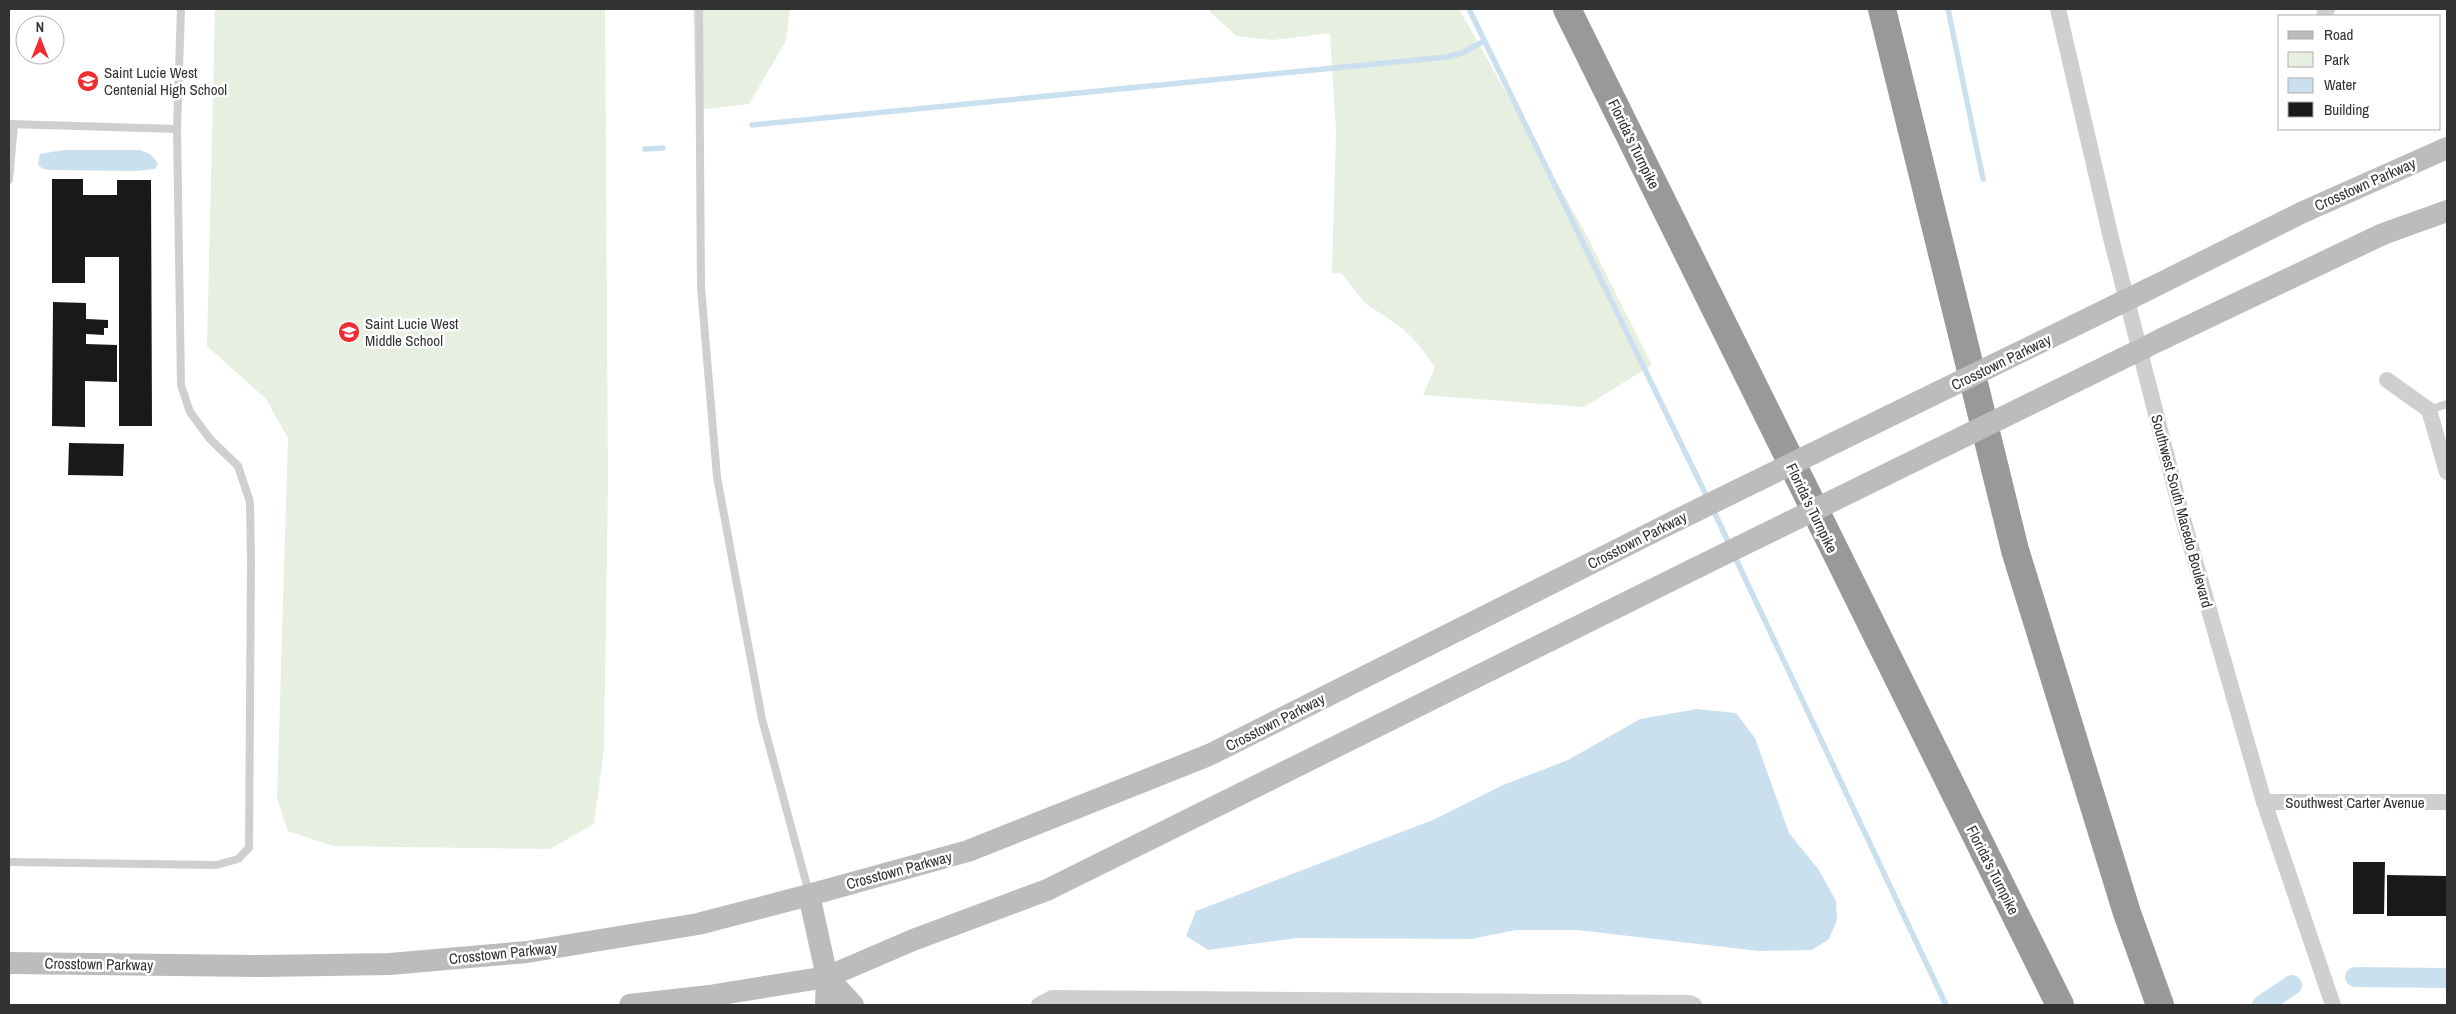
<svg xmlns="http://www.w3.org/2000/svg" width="2456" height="1014" viewBox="0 0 2456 1014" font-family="'Archivo Narrow',sans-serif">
<rect width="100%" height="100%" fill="#fff"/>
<g fill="#e7efe0">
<path d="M215 9H605L608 482 604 748 594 824 550 849 333 846 288 831 277 799 288 438 266 399 207 346Z"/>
<path d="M693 9H790L786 41 749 104 696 110Z"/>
<path d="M1210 9H1459L1587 236 1652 365 1584 407 1423 395 1435 367 1417 343 1402 328 1365 303 1341 273H1332L1336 132 1330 33 1273 40 1237 36 1210 12Z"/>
</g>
<g fill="#cbe0ef">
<path d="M63 150H140L150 154 158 163 155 169 135 171 50 170 43 169 38 165 40 154Z"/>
<path d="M1697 709 1736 713 1755 738 1789 833 1819 870 1836 901 1837 920 1829 939 1812 950 1759 951 1577 930H1516L1471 939 1297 938 1208 950 1186 936 1196 911 1435 819 1501 786 1568 760 1640 719Z"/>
</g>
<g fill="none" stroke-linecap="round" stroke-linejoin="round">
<g stroke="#cbe0ef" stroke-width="5.5">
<path d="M1469 9 1708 499"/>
<path d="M1948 9 1983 179"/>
<path d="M752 125 1446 57 1462 53 1484 41"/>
<path d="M645 149 663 148"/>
<path d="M1712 507 1730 546"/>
<path d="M1734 555 1946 1005"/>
</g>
<g stroke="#cbe0ef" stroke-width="20">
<path d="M2355 977 2447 978"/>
<path d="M2262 1005 2292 985"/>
</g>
</g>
<g fill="#191919">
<path d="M52 179H83V195H117V180H151L152 426H119V257H85V283H52Z"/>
<path d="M53 302 86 303V319L108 320V328H104V335L86 334V344L117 345V382L85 381V427L52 426Z"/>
<path d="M69 443 124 444 123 476 68 475Z"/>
<path d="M2353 862H2385L2384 914H2353Z"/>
<path d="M2387 875 2447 876V916H2387Z"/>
</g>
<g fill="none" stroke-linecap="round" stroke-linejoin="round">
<g stroke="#cfcfcf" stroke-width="8">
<path d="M699 9 701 287 717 477 762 719 809 893"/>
<path d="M9 124 177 129"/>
<path d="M9 180 14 125"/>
<path d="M2429 410 2447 404"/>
<path d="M9 862 216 865 238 859 249 848 251 560 250 502 238 466 210 439 190 412 181 385 177 129 181 9"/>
</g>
<g stroke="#cfcfcf" stroke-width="16">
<path d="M2058 9 2111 238 2181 512 2264 802 2333 1005"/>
<path d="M2324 16 2327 9"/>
<path d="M2387 380 2429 410 2447 472"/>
<path d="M2264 802H2447"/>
<path d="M1039 1005 1052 998 1689 1003 1694 1005"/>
</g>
<g stroke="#bcbcbc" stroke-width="22">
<path d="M2149 289 2301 213 2447 148"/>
<path d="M2162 339 2383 234 2447 211"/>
<path d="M809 895 827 977 826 1005"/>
<path d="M9 963 263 966 390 964 527 952 698 924 809 895 968 851 1209 755 1675 521"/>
<path d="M827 977 853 1005"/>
<path d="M630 1005 709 996 827 977 913 940 1047 890 1696 568"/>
</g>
<g stroke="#999" stroke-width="28">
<path d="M1567 9 2060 1005"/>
<path d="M1882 9 2015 550 2127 913 2160 1005"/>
</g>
<g stroke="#bcbcbc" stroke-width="22">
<path d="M1675 521 2149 289"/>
<path d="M1696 568 2162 339"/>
</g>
</g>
<defs>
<g id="school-disc" transform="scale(1.125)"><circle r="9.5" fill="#f12c31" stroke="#fff"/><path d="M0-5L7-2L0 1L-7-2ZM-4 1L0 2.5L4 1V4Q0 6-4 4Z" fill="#fff"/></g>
</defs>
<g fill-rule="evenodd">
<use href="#school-disc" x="88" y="81"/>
<use href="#school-disc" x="349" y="332"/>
</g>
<g text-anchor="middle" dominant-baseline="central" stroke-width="5" stroke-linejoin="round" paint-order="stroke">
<g font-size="15" fill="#323232" stroke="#fff" text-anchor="start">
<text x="104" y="72">Saint Lucie West<tspan x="104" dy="17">Centenial High School</tspan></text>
<text x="365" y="323">Saint Lucie West<tspan x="365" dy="17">Middle School</tspan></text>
</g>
<g font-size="15" fill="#323232" stroke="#fff">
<text transform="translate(1634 144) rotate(64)">Florida's Turnpike</text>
<text transform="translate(2365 184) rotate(-24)">Crosstown Parkway</text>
<text transform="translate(2001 362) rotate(-26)">Crosstown Parkway</text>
<text transform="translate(1812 508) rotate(64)">Florida's Turnpike</text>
<text transform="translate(2182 511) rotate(75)">Southwest South Macedo Boulevard</text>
<text transform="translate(1637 540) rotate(-27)">Crosstown Parkway</text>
<text transform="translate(1275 722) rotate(-27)">Crosstown Parkway</text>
<text x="2355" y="802">Southwest Carter Avenue</text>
<text transform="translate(899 870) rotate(-15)">Crosstown Parkway</text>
<text transform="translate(1993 870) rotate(63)">Florida's Turnpike</text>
<text transform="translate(503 953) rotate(-6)">Crosstown Parkway</text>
<text transform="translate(99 964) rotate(1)">Crosstown Parkway</text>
</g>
</g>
<rect width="2456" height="1014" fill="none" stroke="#323232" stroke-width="20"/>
<rect x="2278" y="15" width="162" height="115" fill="#ffffff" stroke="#adadad"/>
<rect x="2288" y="31" width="25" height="8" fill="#bcbcbc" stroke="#adadad"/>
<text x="2324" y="40" font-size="15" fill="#323232">Road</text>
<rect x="2288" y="52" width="25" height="15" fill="#e7efe0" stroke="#adadad"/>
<text x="2324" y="65" font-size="15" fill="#323232">Park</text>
<rect x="2288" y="78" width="25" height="15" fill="#cbe0ef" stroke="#adadad"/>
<text x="2324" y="90" font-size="15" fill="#323232">Water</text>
<rect x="2288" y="102" width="25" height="15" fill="#191919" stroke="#adadad"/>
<text x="2324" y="115" font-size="15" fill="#323232">Building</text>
<g transform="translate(40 40)"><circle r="24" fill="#ffffff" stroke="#adadad"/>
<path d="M0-4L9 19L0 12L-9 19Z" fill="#f12c31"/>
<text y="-8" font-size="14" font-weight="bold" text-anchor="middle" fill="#323232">N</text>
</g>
</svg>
